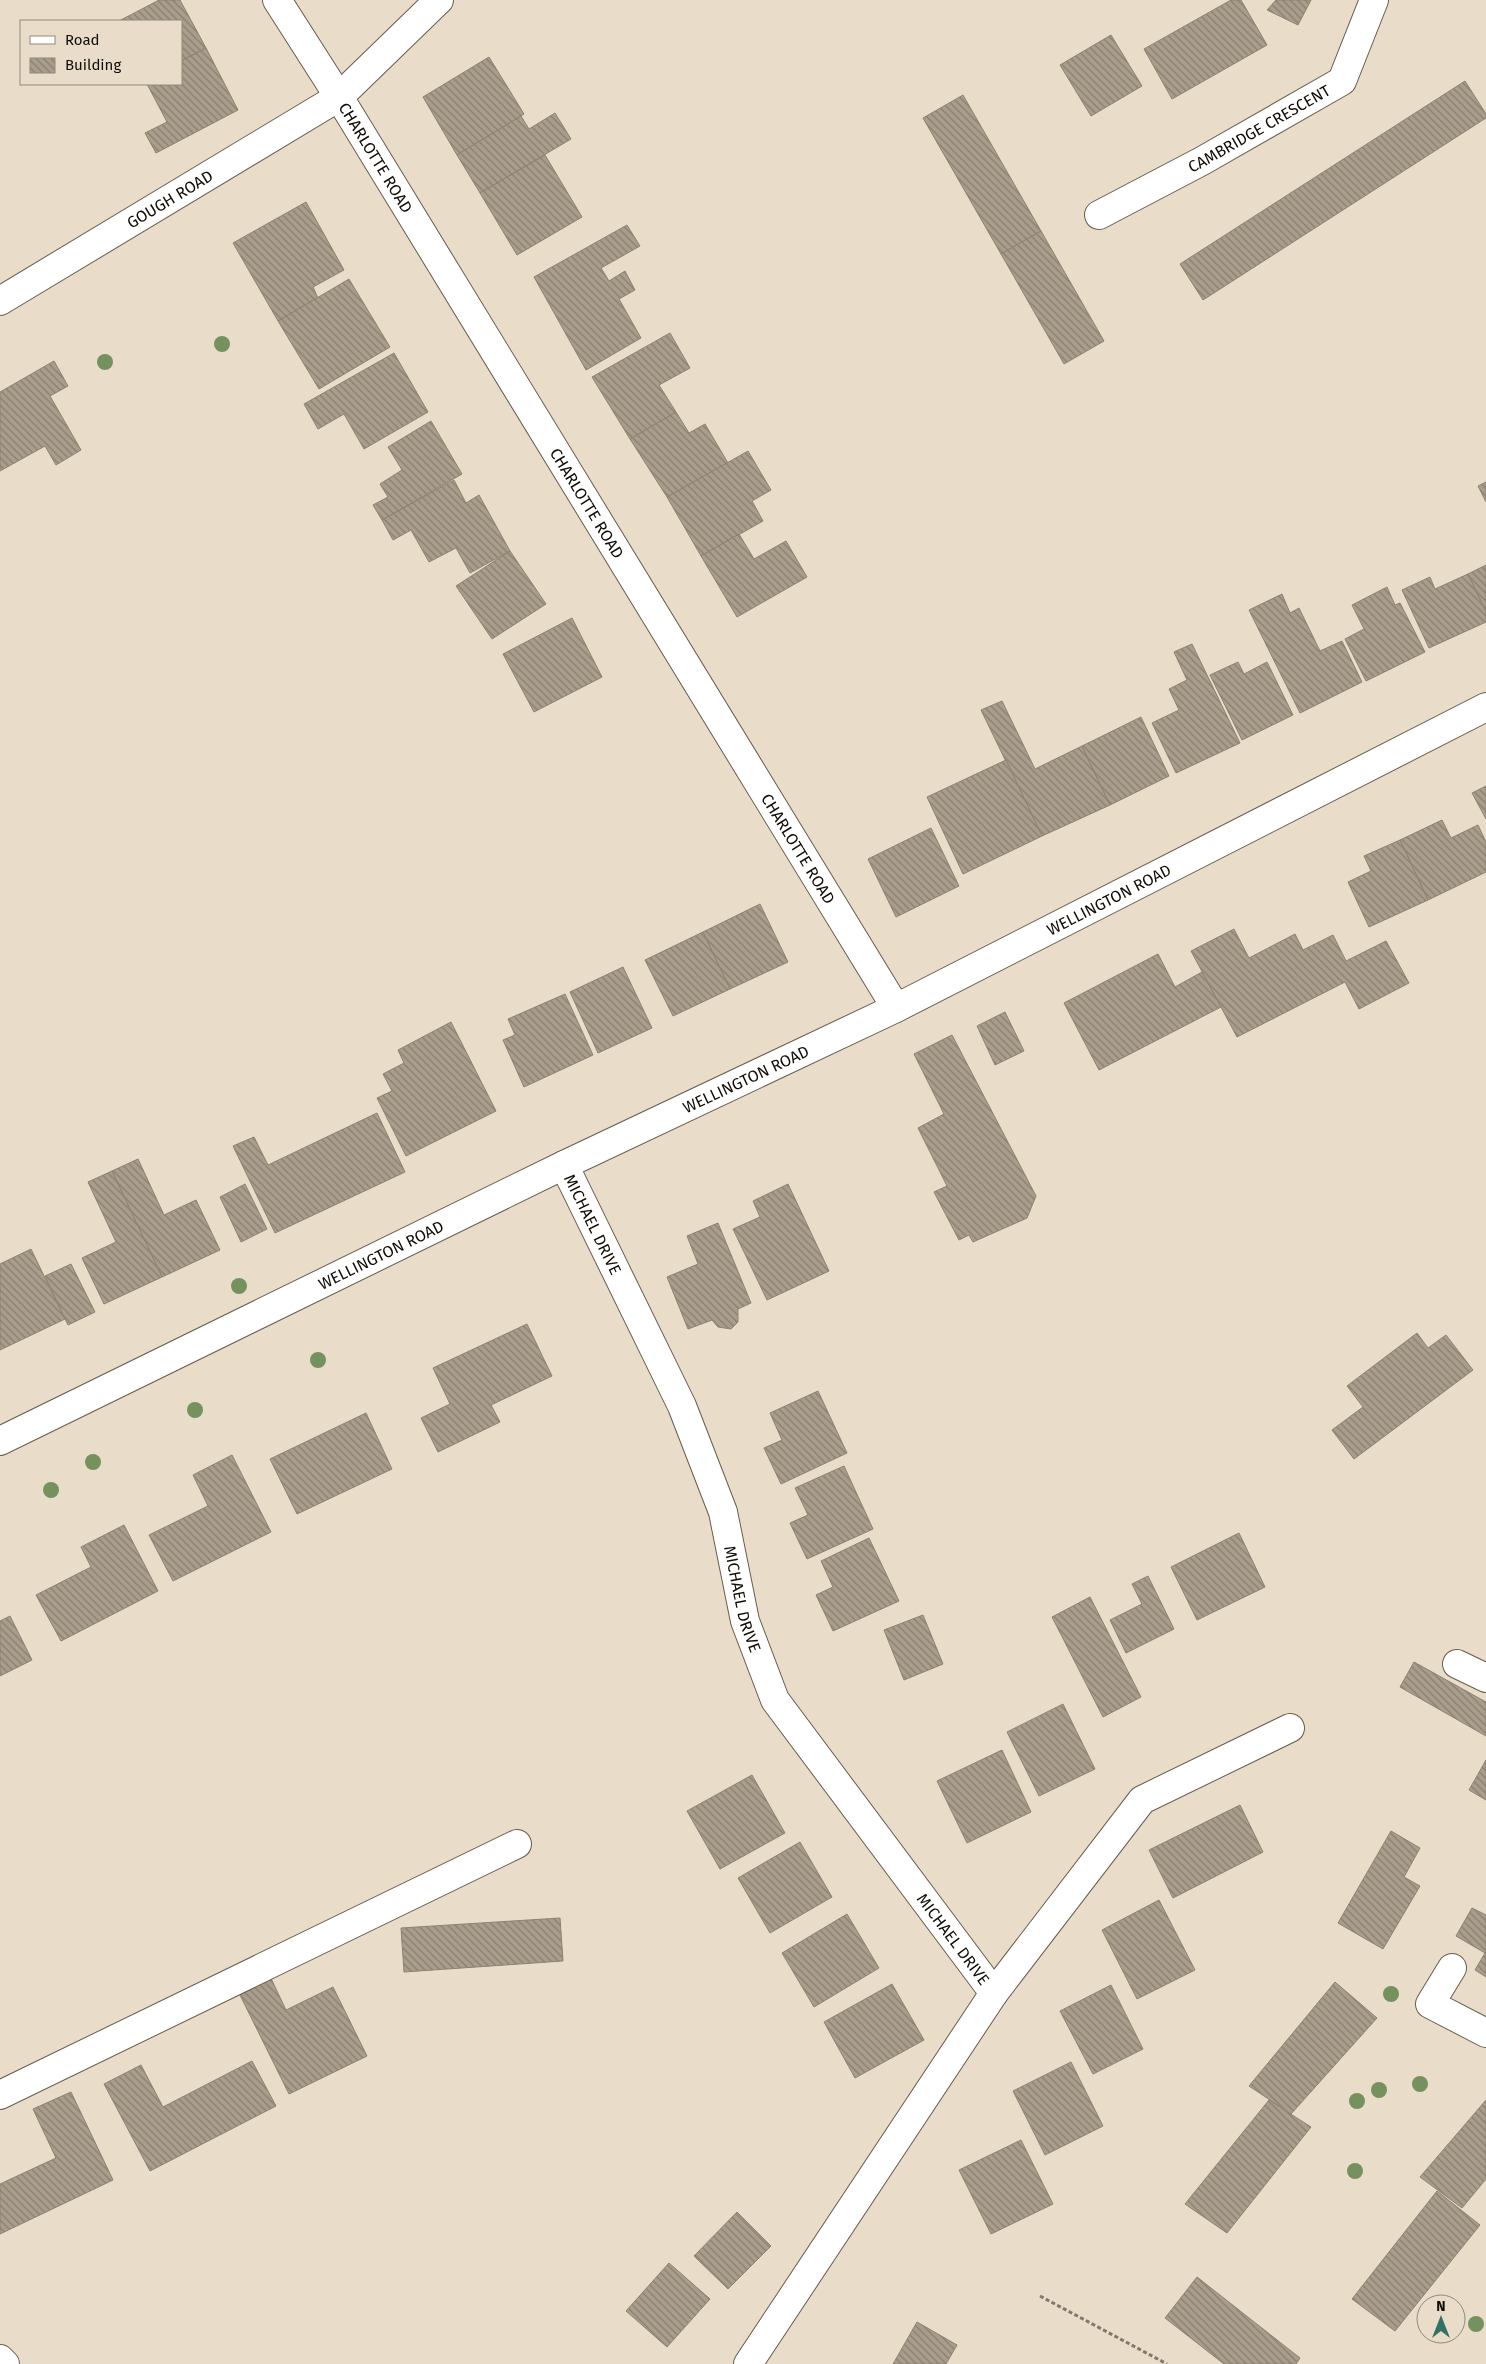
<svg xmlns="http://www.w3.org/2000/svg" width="1486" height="2364" viewBox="0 0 1486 2364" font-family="'Fira Sans',sans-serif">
<defs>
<pattern id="building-back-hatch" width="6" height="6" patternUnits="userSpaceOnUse" patternTransform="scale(1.25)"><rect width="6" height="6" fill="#a99d8c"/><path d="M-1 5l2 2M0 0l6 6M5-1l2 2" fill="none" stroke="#887e70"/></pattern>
</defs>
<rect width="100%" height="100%" fill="#e9ddca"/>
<g fill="url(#building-back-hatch)" stroke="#8d8271">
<path d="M159 0H180L206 48 181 61V21H119Z"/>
<path d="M1231 0H1241L1267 45 1172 99 1144 49Z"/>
<path d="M1276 0H1311L1298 25 1267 10Z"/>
<path d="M1111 35 1142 86 1091 116 1060 65Z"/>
<path d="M206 48 238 110 156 153 145 133 167 122 147 84H181V61Z"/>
<path d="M489 57 524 114 457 155 423 97Z"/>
<path d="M1465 81 1486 114V118L1203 300 1180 264Z"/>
<path d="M963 95 1041 231 1001 254 923 118Z"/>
<path d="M555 113 571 139 480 193 457 155 521 116 529 129Z"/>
<path d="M545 155 582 217 517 255 480 193Z"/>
<path d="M306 202 344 270 313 287 318 298 278 321 233 243Z"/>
<path d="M627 225 640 246 601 268 609 281 625 271 635 290 619 299 641 338 586 370 534 277Z"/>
<path d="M1041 231 1104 341 1064 364 1001 254Z"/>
<path d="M349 279 390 347 319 389 278 321Z"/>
<path d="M670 333 690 368 659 385 676 412 630 439 592 377Z"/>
<path d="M394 353 428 412 364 449 344 414 318 429 304 404Z"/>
<path d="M54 361 68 386 50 396 81 450 56 465 45 446 0 471V392Z"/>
<path d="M676 412 689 433 705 424 728 463 667 497 630 439Z"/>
<path d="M431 421 462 474 382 520 373 505 388 497 380 484 402 470 388 447Z"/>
<path d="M748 451 771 490 752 501 763 521 701 556 667 497Z"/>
<path d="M454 480 466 503 479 495 510 551 470 573 456 548 429 562 411 530 393 540 382 520Z"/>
<path d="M1486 482V502L1478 486Z"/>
<path d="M739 534 754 559 786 541 807 577 737 617 701 556Z"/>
<path d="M510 551 546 604 492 639 456 586Z"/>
<path d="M1486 565V612L1468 574Z"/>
<path d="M1468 574 1486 612V622L1429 648 1402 590 1430 577 1435 589Z"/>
<path d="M1387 587 1395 605 1400 603 1425 652 1366 681 1345 639 1364 629 1352 605Z"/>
<path d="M1282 594 1290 613 1299 608 1320 651 1342 641 1362 682 1300 713 1249 610Z"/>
<path d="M572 618 602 677 534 712 503 654Z"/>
<path d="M1192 644 1240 743 1176 773 1152 723 1179 710 1169 689 1187 680 1174 652Z"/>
<path d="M1238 662 1244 674 1267 662 1293 715 1242 740 1210 675Z"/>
<path d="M1002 701 1035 769 1082 746 1110 805 1042 836 981 710Z"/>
<path d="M1141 717 1169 776 1110 805 1082 746Z"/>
<path d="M1006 760 1042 836 963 874 927 797Z"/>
<path d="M1486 786V819L1472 793Z"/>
<path d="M1442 820 1451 838 1478 825 1486 842V872L1428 900 1400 840Z"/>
<path d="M931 828 959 886 896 917 868 859Z"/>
<path d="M1400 840 1428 900 1369 927 1348 882 1371 871 1364 856Z"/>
<path d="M760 904 788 962 730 989 703 932Z"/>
<path d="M1234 929 1249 958 1295 934 1303 950 1333 935 1346 961 1386 941 1409 983 1359 1009 1345 982 1237 1037 1191 951Z"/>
<path d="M703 932 730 989 673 1016 645 960Z"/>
<path d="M1158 954 1175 987 1202 972 1221 1007 1099 1070 1064 1003Z"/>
<path d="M623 967 652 1028 598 1053 570 992Z"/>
<path d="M565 994 593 1055 524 1087 503 1040 515 1035 508 1019Z"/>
<path d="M1005 1012 1024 1051 995 1065 977 1026Z"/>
<path d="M451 1022 496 1111 406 1156 377 1098 392 1091 383 1074 404 1063 398 1050Z"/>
<path d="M952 1035 1036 1196 1027 1218 973 1242 969 1235 959 1240 934 1192 947 1186 918 1128 944 1114 914 1054Z"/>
<path d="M377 1113 405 1172 275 1233 233 1146 254 1137 268 1165Z"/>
<path d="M138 1159 164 1215 196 1200 220 1250 162 1277 112 1171Z"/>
<path d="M112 1171 162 1277 104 1304 82 1258 116 1242 88 1182Z"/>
<path d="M245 1184 267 1229 241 1242 220 1197Z"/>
<path d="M788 1184 829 1271 767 1300 733 1229 760 1217 753 1201Z"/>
<path d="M718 1223 751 1303 738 1309V1322L731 1329 718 1327 712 1320 688 1329 667 1277 698 1264 687 1236Z"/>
<path d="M31 1249 65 1319 0 1350V1264Z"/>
<path d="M71 1264 95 1312 68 1325 45 1276Z"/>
<path d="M527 1324 552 1376 491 1405 500 1422 438 1452 421 1418 450 1404 433 1368Z"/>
<path d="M1417 1333 1428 1348 1446 1335 1473 1370 1354 1459 1332 1430 1363 1407 1347 1386Z"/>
<path d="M818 1391 847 1453 781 1484 764 1448 782 1440 770 1413Z"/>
<path d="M366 1413 392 1469 297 1514 270 1459Z"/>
<path d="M232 1455 271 1532 173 1581 149 1535 208 1506 193 1475Z"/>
<path d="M844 1466 873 1529 807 1559 790 1523 808 1515 795 1488Z"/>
<path d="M124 1525 158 1591 61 1641 36 1595 91 1567 81 1547Z"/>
<path d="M1239 1533 1265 1587 1197 1620 1171 1567Z"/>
<path d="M869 1538 899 1601 833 1631 816 1595 833 1587 821 1561Z"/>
<path d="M1148 1576 1174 1629 1126 1653 1110 1620 1142 1604 1132 1584Z"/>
<path d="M1090 1597 1141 1697 1103 1717 1052 1617Z"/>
<path d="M923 1615 943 1664 904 1680 884 1630Z"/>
<path d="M10 1616 32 1660 0 1676V1621Z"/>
<path d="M1414 1662 1486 1702V1736L1400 1687Z"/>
<path d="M1063 1704 1095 1769 1039 1796 1007 1732Z"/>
<path d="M1002 1750 1031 1812 967 1843 937 1781Z"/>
<path d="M1486 1760V1800L1469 1790Z"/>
<path d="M752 1775 785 1833 720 1869 687 1811Z"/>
<path d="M1240 1805 1263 1852 1173 1898 1149 1850Z"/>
<path d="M1391 1831 1420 1848 1404 1877 1420 1886 1383 1949 1338 1923Z"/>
<path d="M800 1842 832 1897 770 1933 738 1878Z"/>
<path d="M1159 1900 1195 1970 1137 1999 1102 1930Z"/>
<path d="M1472 1908 1486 1915V1977L1475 1970 1485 1953 1456 1936Z"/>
<path d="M847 1914 879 1968 814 2007 782 1953Z"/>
<path d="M560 1918 563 1961 404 1972 401 1928Z"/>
<path d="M268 1972 286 2010 333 1987 367 2056 289 2094 236 1987Z"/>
<path d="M1335 1982 1377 2018 1291 2114 1249 2086Z"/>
<path d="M892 1984 924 2040 855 2078 824 2022Z"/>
<path d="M1111 1985 1143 2049 1093 2074 1060 2011Z"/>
<path d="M252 2061 276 2106 150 2171 104 2084 141 2065 163 2107Z"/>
<path d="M1071 2062 1103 2126 1045 2155 1013 2091Z"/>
<path d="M71 2092 113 2180 0 2234V2184L56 2158 33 2109Z"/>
<path d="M1269 2100 1311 2127 1227 2233 1185 2204Z"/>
<path d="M1486 2100V2179L1462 2208 1420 2177Z"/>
<path d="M1021 2140 1053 2204 991 2234 959 2170Z"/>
<path d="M1437 2191 1480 2225 1395 2331 1352 2299Z"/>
<path d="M737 2212 771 2246 728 2289 694 2256Z"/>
<path d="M669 2263 710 2299 667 2347 626 2311Z"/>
<path d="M1197 2277 1300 2358 1296 2364H1224L1165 2318Z"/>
<path d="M917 2322 957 2345 946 2364H893Z"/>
</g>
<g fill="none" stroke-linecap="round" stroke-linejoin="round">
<g stroke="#675d4d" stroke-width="30">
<g id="minor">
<path id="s1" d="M277 0 339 97 896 1008"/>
<path id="s2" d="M1099 215 1202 161 1342 81 1374 0"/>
<path id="s3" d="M0 301 339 97 439 0"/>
<path id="s4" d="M564 1165 682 1406 723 1512 745 1621 775 1700 994 1993 748 2364"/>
<path id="s5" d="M0 1441 564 1165 896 1008 1486 707"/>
<path d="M1457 1664 1486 1678"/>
<path d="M1452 1968 1430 2004 1486 2033"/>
<path d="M994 1993 1142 1800 1290 1728"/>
<path d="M0 2095 517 1844"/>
<path d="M0 2359 5 2364"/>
</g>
</g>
<path stroke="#80786c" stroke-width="3" stroke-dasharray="4 2.5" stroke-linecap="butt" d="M1040 2296 1167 2364"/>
<use href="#minor" stroke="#fff" stroke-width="28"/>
</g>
<g fill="#75915d">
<circle cx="222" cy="344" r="8"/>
<circle cx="105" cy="362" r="8"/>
<circle cx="239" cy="1286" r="8"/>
<circle cx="318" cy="1360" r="8"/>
<circle cx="195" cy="1410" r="8"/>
<circle cx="93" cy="1462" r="8"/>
<circle cx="51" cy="1490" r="8"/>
<circle cx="1391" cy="1994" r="8"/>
<circle cx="1420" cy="2084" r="8"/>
<circle cx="1379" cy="2090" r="8"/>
<circle cx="1357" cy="2101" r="8"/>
<circle cx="1355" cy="2171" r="8"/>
<circle cx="1476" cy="2324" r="8"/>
</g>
<g text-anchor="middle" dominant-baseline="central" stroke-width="4" stroke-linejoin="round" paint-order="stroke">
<g font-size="16" fill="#100c06" stroke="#e9ddca">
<text stroke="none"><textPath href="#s2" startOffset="182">CAMBRIDGE CRESCENT</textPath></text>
<text stroke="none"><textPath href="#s1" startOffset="186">CHARLOTTE ROAD</textPath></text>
<text stroke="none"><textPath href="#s3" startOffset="198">GOUGH ROAD</textPath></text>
<text stroke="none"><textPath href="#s1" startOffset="591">CHARLOTTE ROAD</textPath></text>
<text stroke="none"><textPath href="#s1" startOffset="996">CHARLOTTE ROAD</textPath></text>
<text stroke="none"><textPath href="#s5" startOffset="1234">WELLINGTON ROAD</textPath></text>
<text stroke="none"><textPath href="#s5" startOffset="829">WELLINGTON ROAD</textPath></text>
<text stroke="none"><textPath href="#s4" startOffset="66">MICHAEL DRIVE</textPath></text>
<text stroke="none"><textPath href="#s5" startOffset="424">WELLINGTON ROAD</textPath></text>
<text stroke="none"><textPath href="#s4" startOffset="471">MICHAEL DRIVE</textPath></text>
<text stroke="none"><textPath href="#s4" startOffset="876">MICHAEL DRIVE</textPath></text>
</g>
</g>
<rect x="20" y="20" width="162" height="65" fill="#e9ddca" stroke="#92897c"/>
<rect x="30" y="36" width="25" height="8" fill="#ffffff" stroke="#92897c"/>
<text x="65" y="45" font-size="15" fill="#100c06">Road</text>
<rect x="30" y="58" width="25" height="15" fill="url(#building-back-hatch)" stroke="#92897c"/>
<text x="65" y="70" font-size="15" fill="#100c06">Building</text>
<g transform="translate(1441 2319)"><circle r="24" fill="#e9ddca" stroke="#92897c"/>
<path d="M0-4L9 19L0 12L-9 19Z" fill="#307365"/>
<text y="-8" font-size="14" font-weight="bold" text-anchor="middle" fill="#100c06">N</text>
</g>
</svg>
